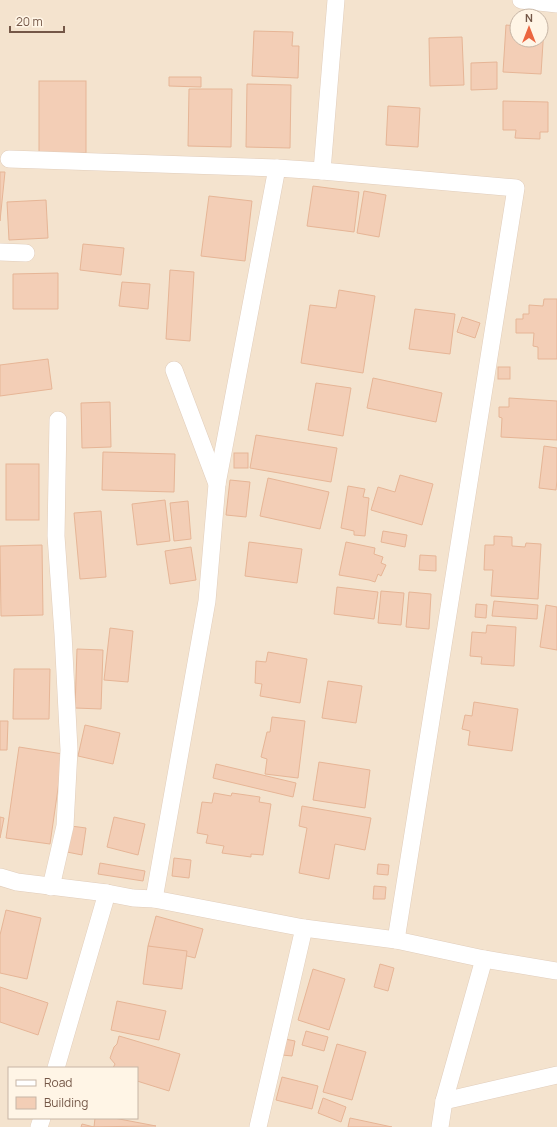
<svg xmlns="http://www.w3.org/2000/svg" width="557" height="1127" viewBox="0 0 557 1127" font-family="Manrope,sans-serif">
<rect width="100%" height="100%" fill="#fdf1df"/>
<path fill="#f4e3ce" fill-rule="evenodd" d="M0 0H557V1127H0ZM517 16H541V40H517ZM9 1068H137V1118H9Z"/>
<g fill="#f3ceb6" stroke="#e6b596">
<path d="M506 25 517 26V40H541V27H544L541 74 503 72Z"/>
<path d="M254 31 293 32 292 46H299L298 78 252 76Z"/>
<path d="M462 37 464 85 430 86 429 38Z"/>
<path d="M497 62V89L471 90V63Z"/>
<path d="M169 77H201V87L169 86Z"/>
<rect x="39" y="81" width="47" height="72"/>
<path d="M247 84 291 85 290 148 246 147Z"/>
<path d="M189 89H232L231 147 188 146Z"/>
<path d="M503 101 548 102V132H540V139L515 138 516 130H503Z"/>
<path d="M388 106 420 108 418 147 386 145Z"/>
<path d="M0 172H5L0 221Z"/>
<path d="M313 186 359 192 354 232 307 226Z"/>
<path d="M364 191 386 195 379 237 357 233Z"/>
<path d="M209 196 252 201 245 261 201 256Z"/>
<path d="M46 200 48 238 9 240 7 202Z"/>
<path d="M83 244 124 248 121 275 80 270Z"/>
<path d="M170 270 194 272 190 341 166 339Z"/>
<path d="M58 273V309H13V274Z"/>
<path d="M122 282 150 284 148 309 119 306Z"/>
<path d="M339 290 375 296 363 373 301 363 310 305 336 308Z"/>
<path d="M544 299H557V359H538V347L533 346 534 333H516V319H523V314H529V305L543 306Z"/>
<path d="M415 309 455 314 450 354 409 349Z"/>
<path d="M462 317 480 323 475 338 457 332Z"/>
<path d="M48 359 52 389 0 396V365Z"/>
<rect x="498" y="367" width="12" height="12"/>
<path d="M373 378 442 393 436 422 367 408Z"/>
<path d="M316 383 351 388 343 436 308 430Z"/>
<path d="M509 398 557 401V440L501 437 502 418 499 417V407H509Z"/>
<path d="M110 402 111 447 82 448 81 403Z"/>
<path d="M256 435 337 448 331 482 250 468Z"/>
<path d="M544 446 557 448V480L556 490 539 488Z"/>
<path d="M103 452 175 454 174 492 102 490Z"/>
<rect x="234" y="453" width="14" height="15"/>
<rect x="6" y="464" width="33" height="56"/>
<path d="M400 475 433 484 422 525 371 510 378 487 395 492Z"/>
<path d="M268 478 329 492 320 529 260 516Z"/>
<path d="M230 480 250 482 246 517 226 515Z"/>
<path d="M348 486 365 489 363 497 369 498 365 536 354 535V531L341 528Z"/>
<path d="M165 500 170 541 137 545 132 504Z"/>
<path d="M188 501 191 539 174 541 170 503Z"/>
<path d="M101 511 106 577 80 579 74 513Z"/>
<path d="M383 531 407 535 405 547 381 542Z"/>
<path d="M494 536 512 537V546L525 547 526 543 541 544 538 599 491 596 493 570H484L485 545H494Z"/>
<path d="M249 542 302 549 297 583 245 576Z"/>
<path d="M346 542 375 548 374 554 383 557 381 563 386 565 381 576 378 574 375 582 369 580 339 575Z"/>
<path d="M42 545 43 615 1 616 0 546Z"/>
<path d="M191 547 196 580 170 584 165 551Z"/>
<path d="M420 555 436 556V571L419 570Z"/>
<path d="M337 587 378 592 374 619 334 614Z"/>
<path d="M381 591 404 593 401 625 378 623Z"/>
<path d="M409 592 431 594 429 629 406 627Z"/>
<path d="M494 601 538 605 537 619 492 616Z"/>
<path d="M476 604 487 605 486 618 475 617Z"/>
<path d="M546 605 557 607V650L540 647Z"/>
<path d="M487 625 516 627 514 666 481 664 482 657 470 656 472 632 486 633Z"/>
<path d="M110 628 133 631 128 682 104 680Z"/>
<path d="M77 649 103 650 101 709 75 708Z"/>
<path d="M268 652 307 659 300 703 260 696 262 684 255 683 256 661 266 662Z"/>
<path d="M14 669H50L49 719H13Z"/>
<path d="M328 681 362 686 356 723 322 718Z"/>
<path d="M474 702 518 709 512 751 468 745 470 731 462 729 465 715 472 716Z"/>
<path d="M272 717 305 721 298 778 265 774 267 759 261 757 267 732H270Z"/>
<path d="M0 721H8L7 750H0Z"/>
<path d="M85 725 120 733 113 764 78 756Z"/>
<path d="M19 747 63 754 50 844 6 838Z"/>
<path d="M319 762 370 770 365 808 313 800Z"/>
<path d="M216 764 296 783 293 797 213 778Z"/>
<path d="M214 793 231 796 232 793 260 797 259 802 271 804 263 855 251 854V857L222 853 224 846 206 843 208 835 197 833 202 802 212 803Z"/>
<path d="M302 806 371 818 365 850 335 844 329 879 299 873 307 828 299 826Z"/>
<path d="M0 817 4 818 0 838Z"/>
<path d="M114 817 145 824 138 855 107 847Z"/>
<path d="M71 826 86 828 82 855 67 852Z"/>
<path d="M174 858 191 860 189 878 172 876Z"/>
<path d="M100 863 145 871 143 881 98 874Z"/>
<path d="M378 864 389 865 388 875 377 874Z"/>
<path d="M374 886 386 887 385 899H373Z"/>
<path d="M6 910 41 918 27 979 0 973V935Z"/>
<path d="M156 916 203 929 195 958 148 946Z"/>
<path d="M148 946 187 951 182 989 143 984Z"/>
<path d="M380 964 394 968 388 991 374 987Z"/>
<path d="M313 969 345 979 329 1030 298 1020Z"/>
<path d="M0 987 48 1003 38 1035 0 1022Z"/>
<path d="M117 1001 166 1011 159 1040 111 1030Z"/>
<path d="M306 1031 328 1037 324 1051 302 1045Z"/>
<path d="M119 1036 180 1054 169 1091 137 1081V1068H113L115 1064 110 1058 114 1047 117 1044Z"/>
<path d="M285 1039 295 1041 292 1056 282 1055Z"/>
<path d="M337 1044 366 1052 352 1100 323 1092Z"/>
<path d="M282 1077 318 1086 312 1109 276 1100Z"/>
<path d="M323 1098 346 1107 341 1122 318 1113Z"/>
<path d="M95 1118H114L156 1126 81 1127 82 1124 94 1127Z"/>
<path d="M350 1118 392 1127H348Z"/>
</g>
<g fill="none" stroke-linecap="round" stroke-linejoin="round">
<g stroke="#e1cdbb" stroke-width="18">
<g id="street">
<path d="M521 0 557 4"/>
<path d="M9 159 277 168"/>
<path d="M322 171 516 188 396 940"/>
<path d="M0 252 26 253"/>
<path d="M217 484 277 168 322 171 336 0"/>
<path d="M0 877 17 882 107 893"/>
<path d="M51 887 65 826 69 750 63 634 56 536 58 420"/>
<path d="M154 899 207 601 217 484 174 370"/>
<path d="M56 1068 107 893 133 898 154 899 304 928 396 940 484 959 557 971"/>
<path d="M444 1101 557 1075"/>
<path d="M39 1127 42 1118"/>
<path d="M258 1127 304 928"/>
<path d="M440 1127 444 1101 484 959"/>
</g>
</g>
<use href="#street" stroke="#fff" stroke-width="17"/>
</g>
<rect x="8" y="1067" width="130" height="52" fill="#fff5e6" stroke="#c7b6a6"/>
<rect x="16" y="1080" width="20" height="6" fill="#ffffff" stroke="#c7b6a6"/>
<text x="44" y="1087" font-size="12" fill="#745747">Road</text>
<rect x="16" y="1097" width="20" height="12" fill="#f3ceb6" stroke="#c7b6a6"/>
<text x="44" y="1107" font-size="12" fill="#745747">Building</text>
<g transform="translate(529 28)"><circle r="19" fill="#fff5e6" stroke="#c7b6a6"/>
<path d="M0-3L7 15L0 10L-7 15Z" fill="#eb6640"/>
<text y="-6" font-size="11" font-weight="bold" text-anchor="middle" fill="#745747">N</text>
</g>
<path d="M10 26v6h54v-6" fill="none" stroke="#745747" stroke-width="2"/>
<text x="16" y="26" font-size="12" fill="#745747" stroke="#fff5e6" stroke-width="3" paint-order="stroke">20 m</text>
</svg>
